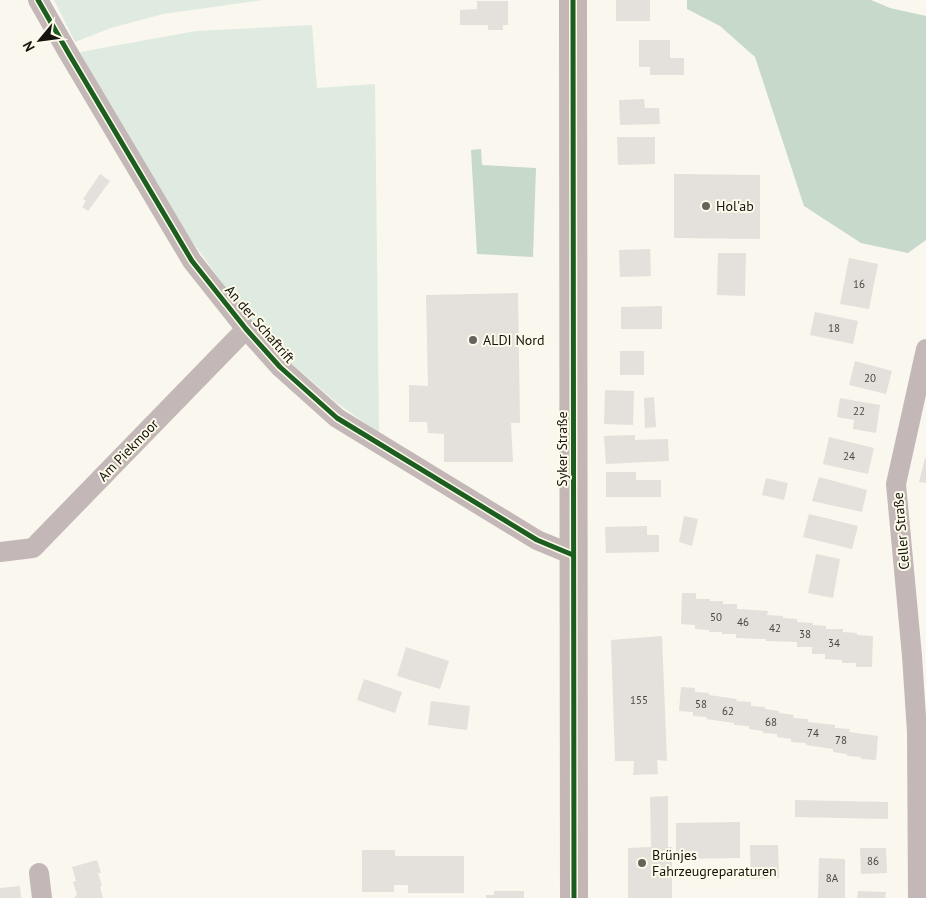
<svg xmlns="http://www.w3.org/2000/svg" width="926" height="898" viewBox="0 0 926 898" font-family="'PT Sans',sans-serif">
<rect width="100%" height="100%" fill="#faf7ee"/>
<g fill="#dfebe0">
<path d="M54 0H263L163 14 111 28 75 42Z"/>
<path d="M312 25 317 88 375 84 379 433 337 403 281 354 237 303 189 237 108 104 80 52 196 31Z"/>
</g>
<g fill="#c6d9cb">
<path d="M687 0H871L890 8 926 16V240L908 253 861 243 804 206 755 57 720 26 687 9Z"/>
<path d="M481 149 482 165 536 168 533 257 477 254 471 150Z"/>
</g>
<g fill="#e4e0db">
<rect x="616" y="0" width="34" height="21"/>
<path d="M477 1H508V25H503V30H488V25H460V10L477 9Z"/>
<path d="M639 40H670V58H684V75H650V67H639Z"/>
<path d="M644 99 645 108H659L660 124 620 125 619 100Z"/>
<path d="M617 137H655V164L618 165Z"/>
<path d="M100 174 110 181 88 211 82 207 86 201 83 199Z"/>
<path d="M674 174 760 175V239L674 238Z"/>
<path d="M650 249 651 276 620 277 619 250Z"/>
<path d="M718 253H746L745 296 717 295Z"/>
<path d="M849 258 878 264 869 309 840 304Z"/>
<path d="M518 293 520 423H511L513 462H444V434L428 433 427 422H409V385L428 386 426 295Z"/>
<path d="M662 306V329H621V307Z"/>
<path d="M815 312 858 321 853 344 810 335Z"/>
<rect x="620" y="351" width="24" height="24"/>
<path d="M855 361 892 371 886 394 849 385Z"/>
<path d="M605 390 634 391 633 425 604 424Z"/>
<path d="M654 397 656 427 645 428 644 398Z"/>
<path d="M840 398 880 405 876 433 853 429 854 420 837 417Z"/>
<path d="M635 435V440L668 439 669 461 606 464 604 436Z"/>
<path d="M829 437 874 448 868 474 823 464Z"/>
<path d="M925 458H926V483L919 482Z"/>
<path d="M606 472H636V480H661V497H606Z"/>
<path d="M819 477 867 490 862 512 812 501Z"/>
<path d="M766 478 788 483 784 500 762 495Z"/>
<path d="M809 514 858 526 852 549 803 537Z"/>
<path d="M684 516 698 519 692 546 679 542Z"/>
<path d="M647 526V535H659V552L606 553 605 527Z"/>
<path d="M816 554 840 559 833 598 808 593Z"/>
<path d="M682 593H696V599H710V601H723V604H737V609L768 611 767 615 783 616V618L797 619V622L813 623V625L826 626V629H843V632L857 633V635L873 636 872 667H856V663H842V660L825 659V654H812V647H797V642L766 641V639L736 638V634H722V632H709V630L695 629V625L681 624Z"/>
<path d="M662 636 667 761 657 760 658 774 633 775 634 761H615L611 640Z"/>
<path d="M406 647 449 661 440 689 397 676Z"/>
<path d="M364 679 402 692 395 713 357 700Z"/>
<path d="M681 687 695 688V692L709 693V695L737 699 736 701 751 702V706L765 707V709L779 711V713L794 715 793 718 808 719V722L835 725V728L850 729 849 732 878 736 876 760 861 759V757L847 756V754L833 752V749L806 745V743L791 742V739L777 737V734L763 733V731L749 729V726L734 725V723L706 719 707 717 693 716V712L679 711Z"/>
<path d="M431 701 470 706 467 730 428 725Z"/>
<path d="M668 796V847H672V898H628V848L651 847 650 797Z"/>
<path d="M795 800 888 802V819L795 817Z"/>
<path d="M740 822V858L676 859V823Z"/>
<path d="M750 845H778L779 878 751 879Z"/>
<path d="M860 848H886L887 873 861 874Z"/>
<path d="M362 850H395V856H464V893H408V885H394V892H362Z"/>
<path d="M819 858 845 859V898H818Z"/>
<path d="M97 860 101 873H98L102 886 100 887 103 898H75V896L77 895 73 882 76 881 72 867Z"/>
<path d="M20 886 21 898H0V888Z"/>
<path d="M494 891H524V898H486V895H494Z"/>
<path d="M858 891 886 892 885 898H857Z"/>
</g>
<g fill="none" stroke-linecap="round" stroke-linejoin="round">
<g stroke="#c4b7b7" stroke-width="20">
<path d="M38 0 69 54 192 261 246 329 280 367 337 418 537 540 573 555"/>
<path d="M0 552 33 548 246 329"/>
<path d="M39 873 42 898"/>
<path d="M918 898 917 732 912 656 896 484 926 349"/>
</g>
<path stroke="#c3b6b4" stroke-width="28" d="M573 0 574 898"/>
<g stroke="#fefaea" stroke-width="8">
<g id="cycleway">
<path d="M38 0 69 54 192 261 246 329 280 367 337 418 537 540 573 555"/>
<path d="M573 0 574 898"/>
</g>
</g>
<use href="#cycleway" stroke="#1b5e20" stroke-width="5"/>
</g>
<g fill="#64635c" stroke="#fefaea" stroke-width="2">
<circle cx="706" cy="206" r="5"/>
<circle cx="473" cy="340" r="5"/>
<circle cx="642" cy="863" r="5"/>
</g>
<g text-anchor="middle" dominant-baseline="central" stroke-width="4" stroke-linejoin="round" paint-order="stroke">
<g font-size="11" fill="#4a4843">
<text x="859" y="284">16</text>
<text x="834" y="328">18</text>
<text x="870" y="378">20</text>
<text x="859" y="411">22</text>
<text x="849" y="456">24</text>
<text x="716" y="617">50</text>
<text x="743" y="622">46</text>
<text x="775" y="628">42</text>
<text x="805" y="634">38</text>
<text x="834" y="643">34</text>
<text x="639" y="700">155</text>
<text x="701" y="704">58</text>
<text x="728" y="711">62</text>
<text x="771" y="722">68</text>
<text x="813" y="733">74</text>
<text x="841" y="740">78</text>
<text x="873" y="861">86</text>
<text x="832" y="878">8A</text>
</g>
<g font-size="14" fill="#14130d" stroke="#fefaea" text-anchor="start">
<text x="716" y="206">Hol'ab</text>
<text x="483" y="340">ALDI Nord</text>
<text x="652" y="855">Brünjes<tspan x="652" dy="16">Fahrzeugreparaturen</tspan></text>
</g>
<g font-size="14" fill="#14130d" stroke="#fefaea">
<text transform="translate(260 324) rotate(49)">An der Schaftrift</text>
<text transform="translate(562 449) rotate(-90)">Syker Straße</text>
<text transform="translate(128 450) rotate(-46)">Am Piekmoor</text>
<text transform="translate(901 531) rotate(-95)">Celler Straße</text>
</g>
</g>
<g transform="translate(40 40) rotate(241)" stroke="#fefaea" stroke-width="4" paint-order="stroke">
<path d="M0-4L9 19L0 12L-9 19Z" fill="#14130d"/>
<text y="-8" font-size="14" font-weight="bold" text-anchor="middle" fill="#14130d">N</text>
</g>
</svg>
